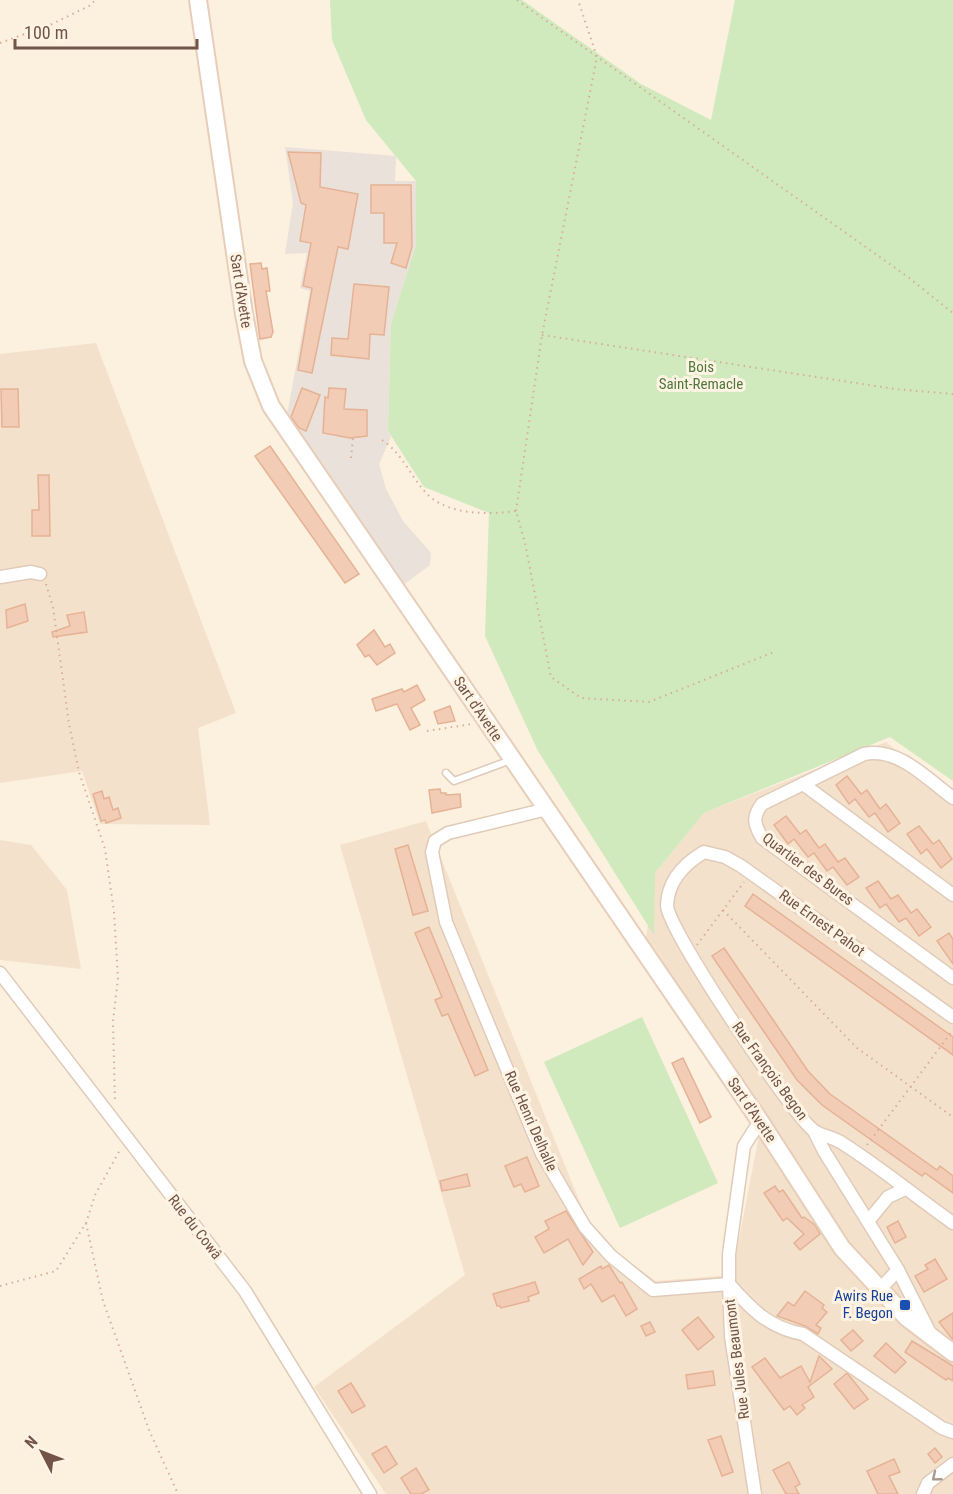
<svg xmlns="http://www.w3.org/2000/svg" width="953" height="1494" viewBox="0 0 953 1494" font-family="'Roboto Condensed',sans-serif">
<rect width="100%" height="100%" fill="#fcf0de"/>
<g fill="#f4e1cc">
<path d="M96 343 236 713 198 728 210 825 100 824 82 771 0 783V354Z"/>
<path d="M886 742 953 799V1494H386L314 1387 465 1275 340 845 426 821 587 1220 612 1250 656 1281 732 1275 763 1115 645 946 655 873 704 813Z"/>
<path d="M0 840 31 845 67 890 81 969 0 960Z"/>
</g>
<path fill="#eae1da" d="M285 147 396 156 395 181H416V245L391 324 388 431 391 437 379 464 386 489 403 521 431 553 430 565 402 586 286 420 310 291 300 288 307 253 285 254 293 203Z"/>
<g fill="#d0e9bd">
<path d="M330 0H522L641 84 711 120 735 0H953V781L890 737 704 813 655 873 654 935 538 751 485 636 489 513 424 487 388 431 391 324 416 245V181L366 120 332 40Z"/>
<path d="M642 1017 718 1183 620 1228 544 1062Z"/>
</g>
<g fill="#f2ccb5" stroke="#e5b295" stroke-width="1.5">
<path d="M288 152 321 153 320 187 358 194 348 249 338 247 312 373 298 370 312 288 303 286 311 243 300 241 306 205 301 203Z"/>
<path d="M371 185H411L412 247 406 268 391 263 397 243H384V213H371Z"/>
<path d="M261 263 262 269 267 268 270 291H266L273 332 271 337 260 339 250 264Z"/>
<path d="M354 284 389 287 384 335 370 334 369 359 331 355 332 338 348 339Z"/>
<path d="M302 388 320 395 306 431 299 428 291 417Z"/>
<path d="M329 388 346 389 344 409 367 410V436L350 438 323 433 325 397 328 398Z"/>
<path d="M1 389H18L19 427H2Z"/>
<path d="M270 446 359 574 345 583 255 456Z"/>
<path d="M38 475H49L50 536H32V510H39Z"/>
<path d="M25 604 28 621 7 628 6 610Z"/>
<path d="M84 612 87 632 53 637 52 632 70 626 67 615Z"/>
<path d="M374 630 385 647 390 644 395 653 377 665 369 655 365 657 357 645Z"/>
<path d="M417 685 425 700 411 708 420 725 410 730 397 704 376 711 372 699 402 689 404 692Z"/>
<path d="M450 706 455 721 438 724 434 712Z"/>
<path d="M847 776 861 794 867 790 880 809 886 804 900 823 888 832 875 813 869 817 855 799 849 804 836 785Z"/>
<path d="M440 789 441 793H446V795L460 794 461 807 432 813 429 790Z"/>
<path d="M102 791 104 799 109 797 113 810 118 808 121 818 106 823 105 820 101 821 93 794Z"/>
<path d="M786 816 800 834 806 830 819 848 825 844 838 862 845 858 859 877 847 885 833 867 827 871 814 853 808 857 794 839 788 844 774 825Z"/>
<path d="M919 826 933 844 939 840 952 859 941 868 927 849 921 854 907 834Z"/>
<path d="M408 845 428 911 413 915 395 849Z"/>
<path d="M878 881 891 899 898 895 911 913 917 909 931 927 919 936 906 918 899 922 886 904 880 908 866 888Z"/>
<path d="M753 894 953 1037V1055L745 906Z"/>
<path d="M429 927 488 1070 475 1076 448 1014 442 1016 435 1000 442 997 415 933Z"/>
<path d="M949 933 953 939V964L937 941Z"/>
<path d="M724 948 808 1071 830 1094 937 1170 940 1166 953 1176V1193L925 1173 922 1176 822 1105 797 1080 712 956Z"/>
<path d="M683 1058 711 1117 700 1123 672 1063Z"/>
<path d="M527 1157 539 1186 525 1192 521 1184 514 1187 505 1166Z"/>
<path d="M467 1174 470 1186 442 1191 440 1181Z"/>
<path d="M775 1186 779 1192 783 1190 802 1218 804 1217 815 1225 820 1234 800 1250 794 1243 804 1234 787 1218 783 1221 764 1193Z"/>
<path d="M566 1211 593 1252 583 1265 568 1239 544 1253 535 1237 549 1229 545 1221Z"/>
<path d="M898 1221 906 1237 895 1243 887 1227Z"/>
<path d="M935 1259 947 1279 924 1292 915 1276 928 1269 925 1265Z"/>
<path d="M609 1265 620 1283 622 1282 637 1309 626 1316 614 1295 602 1302 591 1284 584 1289 579 1279 601 1266 602 1269Z"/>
<path d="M535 1282 539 1293 528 1297 529 1301 501 1308 500 1306H497L493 1294Z"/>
<path d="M805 1291 824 1305 822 1308 827 1312 816 1325 821 1328 818 1334 805 1326 777 1316 788 1302 794 1306Z"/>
<path d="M953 1313V1340L939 1322Z"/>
<path d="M698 1317 714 1337 698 1350 682 1330Z"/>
<path d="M650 1322 655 1332 646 1336 641 1326Z"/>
<path d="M853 1330 863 1341 851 1351 841 1340Z"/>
<path d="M912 1341 953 1366V1381L948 1378 946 1380 905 1352Z"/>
<path d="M886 1343 906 1362 895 1373 874 1356Z"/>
<path d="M819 1356 832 1369 808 1387 814 1397 802 1405 805 1408 797 1415 790 1406 784 1410 752 1367 765 1358 780 1378 801 1366 810 1382Z"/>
<path d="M713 1371 715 1385 688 1389 686 1375Z"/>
<path d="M847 1373 868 1399 854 1409 834 1384Z"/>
<path d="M351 1383 365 1406 352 1413 338 1391Z"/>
<path d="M721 1436 733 1472 722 1476 708 1440Z"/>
<path d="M386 1446 397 1464 384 1473 372 1454Z"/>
<path d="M935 1448 942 1457 935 1463 928 1454Z"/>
<path d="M894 1459 900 1472 889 1476 898 1494H878L867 1471Z"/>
<path d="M789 1462 800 1484 795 1487 799 1494H786L773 1470Z"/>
<path d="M416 1468 429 1490 421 1494H411L401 1478Z"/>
</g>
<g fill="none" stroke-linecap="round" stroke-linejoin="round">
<g stroke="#e0cbba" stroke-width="9">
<path id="lane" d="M446 773 454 781 511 760"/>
</g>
<g stroke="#e0cbba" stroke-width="15">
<g id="street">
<path d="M0 577 31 572 40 574"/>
<path d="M803 784 953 895"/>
<path d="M953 798C926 778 898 747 864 754L762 804C752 817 754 824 762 838L953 978"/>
<path d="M547 809 448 833 435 841 432 852 446 922 542 1154 585 1227 611 1256 653 1290 729 1284C751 1309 769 1328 803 1334L942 1428 953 1432"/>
<path d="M0 973 245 1291 370 1494"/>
<path d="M953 1017 741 866 725 857 704 852C684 864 668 880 667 905 667 929 790 1111 813 1130 821 1136 833 1137 842 1143 880 1167 916 1197 953 1223"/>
<path d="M814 1131 824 1151 898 1270 931 1335"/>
<path d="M869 1220 888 1197 905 1189"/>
<path d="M879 1290 898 1270"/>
<path d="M755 1494 731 1336 729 1284V1254L744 1146 760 1121"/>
<path d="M923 1494 928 1483 953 1464"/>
</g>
</g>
<g stroke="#e7ceba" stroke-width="20">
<path id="secondary" d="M198 0 244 314 253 361 271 406 760 1121 842 1248 907 1318 953 1353"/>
</g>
<g stroke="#d6af99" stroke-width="2" stroke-dasharray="1.5 4.5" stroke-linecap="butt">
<path d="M517 0 908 277 953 313"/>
<path d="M0 43 52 24 91 5 95 0"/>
<path d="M542 335 895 389 953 394"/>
<path d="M382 440C403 454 410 476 427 494 448 515 488 515 516 511L525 543 551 677 581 698 649 702 774 652"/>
<path d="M351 458 353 438"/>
<path d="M516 511 542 335 597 57 578 0"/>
<path d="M46 584 53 607 69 724 79 772 105 849 114 912 118 978 113 1021 115 1103"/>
<path d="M427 731 472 724"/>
<path d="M723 910 857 1048 953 1117"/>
<path d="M697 945 744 882"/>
<path d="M867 1145 953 1030"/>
<path d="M86 1223 103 1301 149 1430 178 1494"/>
<path d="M0 1286 56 1271 86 1223 95 1195 121 1148"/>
</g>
<use href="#lane" stroke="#fff" stroke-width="6"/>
<use href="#street" stroke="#fff" stroke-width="12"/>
<use href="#secondary" stroke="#fff" stroke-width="16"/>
</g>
<defs><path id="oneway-chevron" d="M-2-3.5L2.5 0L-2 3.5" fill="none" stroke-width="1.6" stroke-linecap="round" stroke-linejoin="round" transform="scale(1.5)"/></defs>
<use stroke="#aa9990" href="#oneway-chevron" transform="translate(936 1477) rotate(141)"/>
<rect fill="#1a4fb4" stroke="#fff4e4" stroke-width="2" x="899" y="1299" width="12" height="12" rx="3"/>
<g text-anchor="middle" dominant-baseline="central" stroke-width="6" stroke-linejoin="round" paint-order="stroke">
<g font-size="15" fill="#725546" stroke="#fff4e4">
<text transform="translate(241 291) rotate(81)">Sart d'Avette</text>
<text transform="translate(478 709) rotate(56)">Sart d'Avette</text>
<text transform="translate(808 869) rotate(37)">Quartier des Bures</text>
<text transform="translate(822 923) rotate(36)">Rue Ernest Pahot</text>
<text transform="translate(770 1071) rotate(54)">Rue François Begon</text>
<text transform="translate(752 1110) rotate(56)">Sart d'Avette</text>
<text transform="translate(531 1121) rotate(66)">Rue Henri Delhalle</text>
<text transform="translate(195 1227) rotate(52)">Rue du Cowâ</text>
<text transform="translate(737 1359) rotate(-97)">Rue Jules Beaumont</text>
</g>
<g font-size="15" fill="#50783e" stroke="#fff4e4">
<text x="701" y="367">Bois<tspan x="701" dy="17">Saint-Remacle</tspan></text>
</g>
<g font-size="15" fill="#164399" stroke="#fff4e4" text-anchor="end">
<text x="893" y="1296">Awirs Rue<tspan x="893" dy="17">F. Begon</tspan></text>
</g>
</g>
<g transform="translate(42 1452) rotate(312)" stroke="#fff4e4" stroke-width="4.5" paint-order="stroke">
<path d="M0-4.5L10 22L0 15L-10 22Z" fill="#725546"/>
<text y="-9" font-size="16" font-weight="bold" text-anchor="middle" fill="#725546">N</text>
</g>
<path d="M15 39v9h182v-9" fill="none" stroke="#725546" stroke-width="3"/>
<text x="24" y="39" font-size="18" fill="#725546" stroke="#fff4e4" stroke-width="4.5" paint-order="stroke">100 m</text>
</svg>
